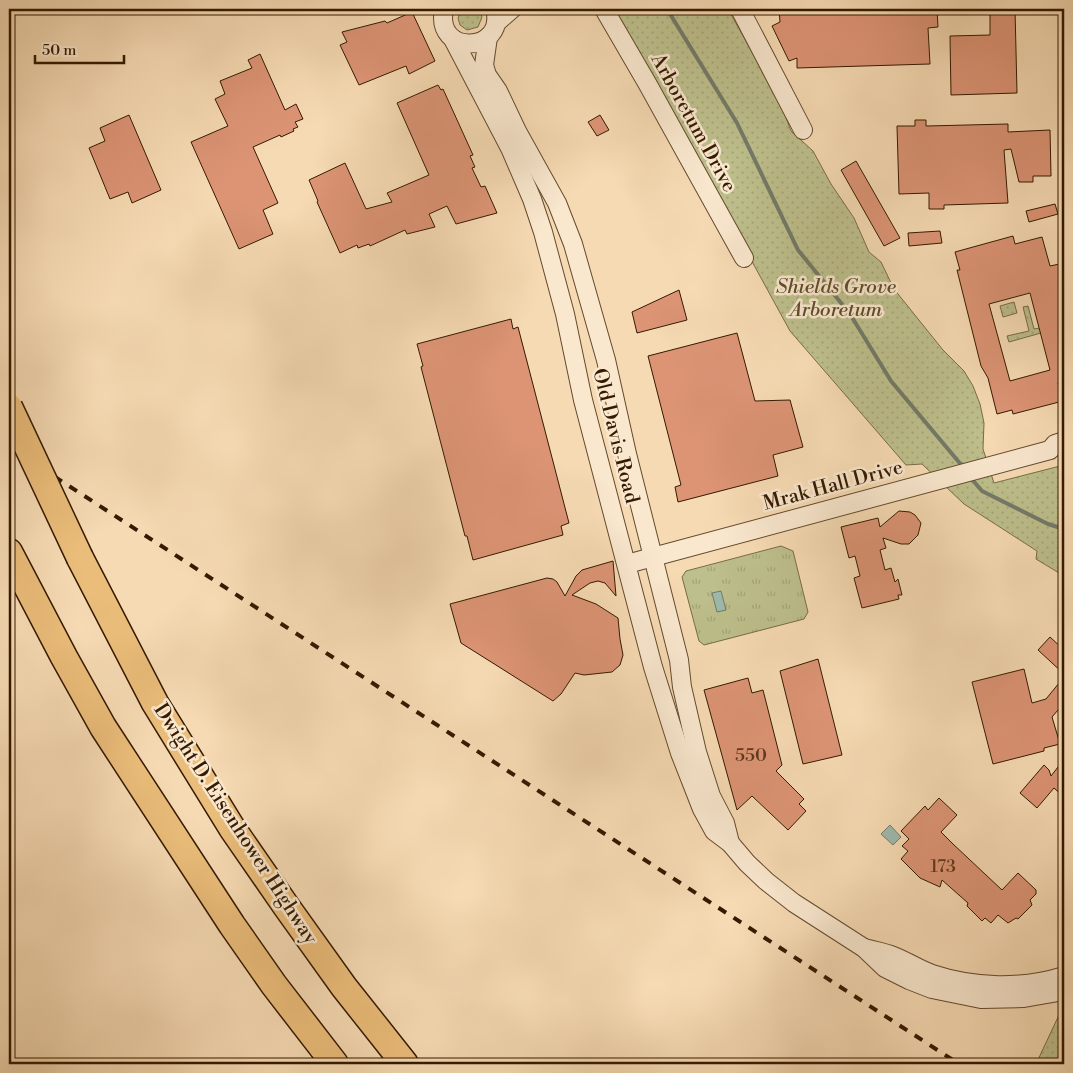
<svg xmlns="http://www.w3.org/2000/svg" width="1073" height="1073" viewBox="0 0 1073 1073" font-family="'Libre Bodoni',serif">
<defs>
<pattern id="grass-tufts" width="24" height="20" patternUnits="userSpaceOnUse" patternTransform="scale(1.25)"><rect width="24" height="20" fill="#bdbf8c"/><path d="M3 7l-1-3M5 7V3M7 7l1-3M15 17l-1-3M17 17v-4M19 17l1-3" fill="none" stroke="#a3a477"/></pattern>
<pattern id="park-dots" width="8" height="8" patternUnits="userSpaceOnUse" patternTransform="scale(1.25)"><rect width="8" height="8" fill="#bdbf8c"/><path d="M2 2h.1M6 6h.1" fill="none" stroke="#a3a477" stroke-width="1.8" stroke-linecap="round"/></pattern>
</defs>
<rect width="100%" height="100%" fill="#f6dab3"/>
<filter id="stains"><feTurbulence type="fractalNoise" baseFrequency=".004" numOctaves="4"/><feColorMatrix values="0 0 0 0 .2 0 0 0 0 .09 0 0 0 0 .02 0 0 0 .5 -.17"/></filter>
<radialGradient id="worn" r=".72"><stop offset=".6" stop-color="#630" stop-opacity="0"/><stop offset="1" stop-color="#630" stop-opacity=".3"/></radialGradient>
<path fill="url(#grass-tufts)" stroke="#786c46" d="M781 546 793 551 808 612 804 619 704 645 699 641 682 577 686 571Z"/>
<g fill="url(#park-dots)" stroke="#786c46">
<path d="M462 9H479L482 17 478 27 467 30 460 25 458 18Z"/>
<path d="M614 9H728L780 102 791 131 813 151 831 184 854 218 869 252 881 262 894 289 943 350 964 371 973 386 980 404 984 423 983 449 994 483 1064 465V576L1036 559 1037 551 964 504 922 464 906 465 790 331Z"/>
<path d="M1014 302 1017 313 1003 317 1000 306Z"/>
<path d="M1028 306 1034 329 1040 328 1041 333 1009 342 1007 336 1029 331 1023 307Z"/>
<path d="M1064 1013V1064H1036L1059 1015Z"/>
</g>
<g fill="#9dbaae" stroke="#737a68">
<path d="M721 591 726 610 717 612 712 593Z"/>
<path d="M890 825 901 837 893 845 881 834Z"/>
</g>
<g fill="none" stroke-linecap="round" stroke-linejoin="round">
<g stroke="#737a68" stroke-width="4">
<path d="M667 9 737 123 798 250 850 314 891 381 963 467"/>
<path d="M970 477 982 491 1048 524 1064 529"/>
</g>
</g>
<g fill="#dc9475" stroke="#341a00" fill-rule="evenodd">
<path d="M779 9H797V10L937 9 938 27 928 28 930 64 797 68V58L789 61 772 26 780 22Z"/>
<path d="M990 9H1015L1017 93 951 95 950 36 990 35Z"/>
<path d="M412 12 435 61 409 74 406 66 359 85 340 45 347 42 342 32 385 21 387 23Z"/>
<path d="M260 54 285 110 296 104 303 119 295 122 298 127 293 129 294 131 281 137 280 135 253 147 278 203 263 210 273 234 239 249 191 142 228 126 215 99 225 94 220 81 252 68 248 60Z"/>
<path d="M438 85 441 90 443 89 473 155 470 156 475 167 472 168 481 187 485 186 497 213 456 224 447 206 429 214 435 227 407 234 405 230 370 246 369 244 358 248 357 245 340 253 317 202 318 201 309 180 345 163 366 209 392 202 387 193 429 175 397 103Z"/>
<path d="M129 115 161 190 132 203 128 192 110 199 89 148 105 141 100 128Z"/>
<path d="M600 115 609 130 597 136 588 122Z"/>
<path d="M915 120H926V126L1008 124V132L1050 130 1051 176H1033V182H1019L1011 149 1004 150 1008 203 944 205V209H929V193L899 194 897 126H915Z"/>
<path d="M856 161 900 238 884 246 841 170Z"/>
<path d="M1055 204 1058 214 1029 222 1026 211Z"/>
<path d="M940 231 942 243 909 246 908 233Z"/>
<path d="M1013 236 1015 244 1042 237 1050 266 1064 263V381L1058 383 1063 401 1013 414 1012 410 997 414 988 378 981 366 957 270H960L955 252ZM1030 293 1050 370 1010 381 989 304Z"/>
<path d="M679 290 687 320 637 333 632 312Z"/>
<path d="M511 319 513 329 518 327 569 523 561 526 563 535 473 560 467 536H465L421 367 423 366 417 344Z"/>
<path d="M737 333 755 401 790 400 803 447 773 455 778 476 678 502 675 487 681 485 648 356Z"/>
<path d="M899 511 910 512 915 515 921 523 918 535 909 544H901L883 538 886 548 880 550 885 570 891 568 895 582 898 579 902 595H898L899 599 862 608 854 578 860 576 855 556 849 558 841 527 878 518 880 527Z"/>
<path d="M613 561 616 596 605 583 598 581 590 583 572 595 596 604 618 618 620 639 623 655 620 665 612 672 584 675 575 673 561 694 553 701 461 643 450 604 547 578 553 579 557 582 565 596 576 576 582 570Z"/>
<path d="M1050 637 1064 650V674L1038 650Z"/>
<path d="M818 659 842 755 803 764 780 671Z"/>
<path d="M1024 669 1032 703 1046 699 1064 677V703L1052 717 1060 744 1044 748V751L993 764 972 682Z"/>
<path d="M748 678 752 693 763 690 782 765 776 771 804 799 799 804 806 811 788 830 752 796 737 810 704 690Z"/>
<path d="M1044 765 1049 770 1051 776 1058 767 1064 773V797L1054 788 1037 808 1020 793Z"/>
<path d="M939 798 957 815 941 832 953 844 1002 890 1018 873 1036 890V894L1030 900 1032 905 1018 919 1016 918 1008 923 998 915 991 923 985 918 982 921 967 906 968 903 942 880 940 887 920 878 901 859 908 851 902 846 909 839 901 831 925 806 928 810Z"/>
</g>
<g fill="none" stroke-linecap="round" stroke-linejoin="round">
<g stroke="#644a2d" stroke-width="20">
<g id="minor">
<path d="M444 9C434 57 507 53 495 9"/>
<path d="M604 9 647 83 744 258"/>
<path d="M740 9 803 130"/>
<path d="M496 23 512 9"/>
<path d="M488 37 484 65 487 75 498 91 517 131 557 203 573 244 606 360 627 454 679 660 682 687 697 752 711 796 725 823 730 843"/>
<path d="M453 39 510 148 532 199 543 232 565 314 583 400 653 667 680 753 702 809 714 831 730 843 747 863 766 881 794 903 864 948 885 968 909 980 932 989 981 999 1024 998 1064 991"/>
<path d="M627 564 1050 450 1055 444 1064 441"/>
<path d="M864 948C873 950 882 952 891 955 905 960 918 969 932 974 974 988 1022 989 1064 976"/>
</g>
</g>
<g stroke="#341a00" stroke-width="29">
<g id="highway">
<path d="M9 552 64 657 103 727 232 925 274 985 335 1064"/>
<path d="M80 558 155 703 232 828 286 906 344 987 405 1064"/>
</g>
</g>
<use href="#minor" stroke="#f9e7ce" stroke-width="18"/>
<use href="#highway" stroke="#ebbd7a" stroke-width="26"/>
<path stroke="#341a00" stroke-width="4" stroke-dasharray="9 9" stroke-linecap="butt" d="M9 447 959 1064"/>
<g stroke="#341a00" stroke-width="29" stroke-linecap="butt">
<path id="highway-bridge" d="M9 407 80 558"/>
</g>
<use href="#highway-bridge" stroke="#ebbd7a" stroke-width="26"/>
</g>
<g text-anchor="middle" dominant-baseline="central" stroke-width="5" stroke-linejoin="round" paint-order="stroke">
<g font-size="18" fill="#5e381d">
<text x="751" y="755">550</text>
<text x="943" y="866">173</text>
</g>
<g font-size="20" fill="#341a00" stroke="#f9e7ce">
<text transform="translate(693 123) rotate(61)">Arboretum Drive</text>
<text transform="translate(615 436) rotate(76)">Old Davis Road</text>
<text transform="translate(833 486) rotate(-15)">Mrak Hall Drive</text>
<text transform="translate(235 824) rotate(57)">Dwight D. Eisenhower Highway</text>
</g>
<g font-size="20" font-style="italic" fill="#5d4c2a" stroke="#f9e7ce">
<text x="836" y="287">Shields Grove<tspan x="836" dy="23">Arboretum</tspan></text>
</g>
</g>
<rect width="1073" height="1073" fill="none" stroke="#f6dab3" stroke-width="30"/>
<rect x="10" y="10" width="1053" height="1053" fill="none" stroke="#341a00" stroke-width="2.5"/>
<rect x="15" y="15" width="1043" height="1043" fill="none" stroke="#341a00"/>
<path d="M35 55v8h89v-8" fill="none" stroke="#341a00" stroke-width="2.5"/>
<text x="42" y="55" font-size="15" fill="#341a00" stroke="#f9e7ce" stroke-width="4" paint-order="stroke">50 m</text>
<rect width="100%" height="100%" filter="url(#stains)"/>
<rect width="100%" height="100%" fill="url(#worn)"/>
</svg>
